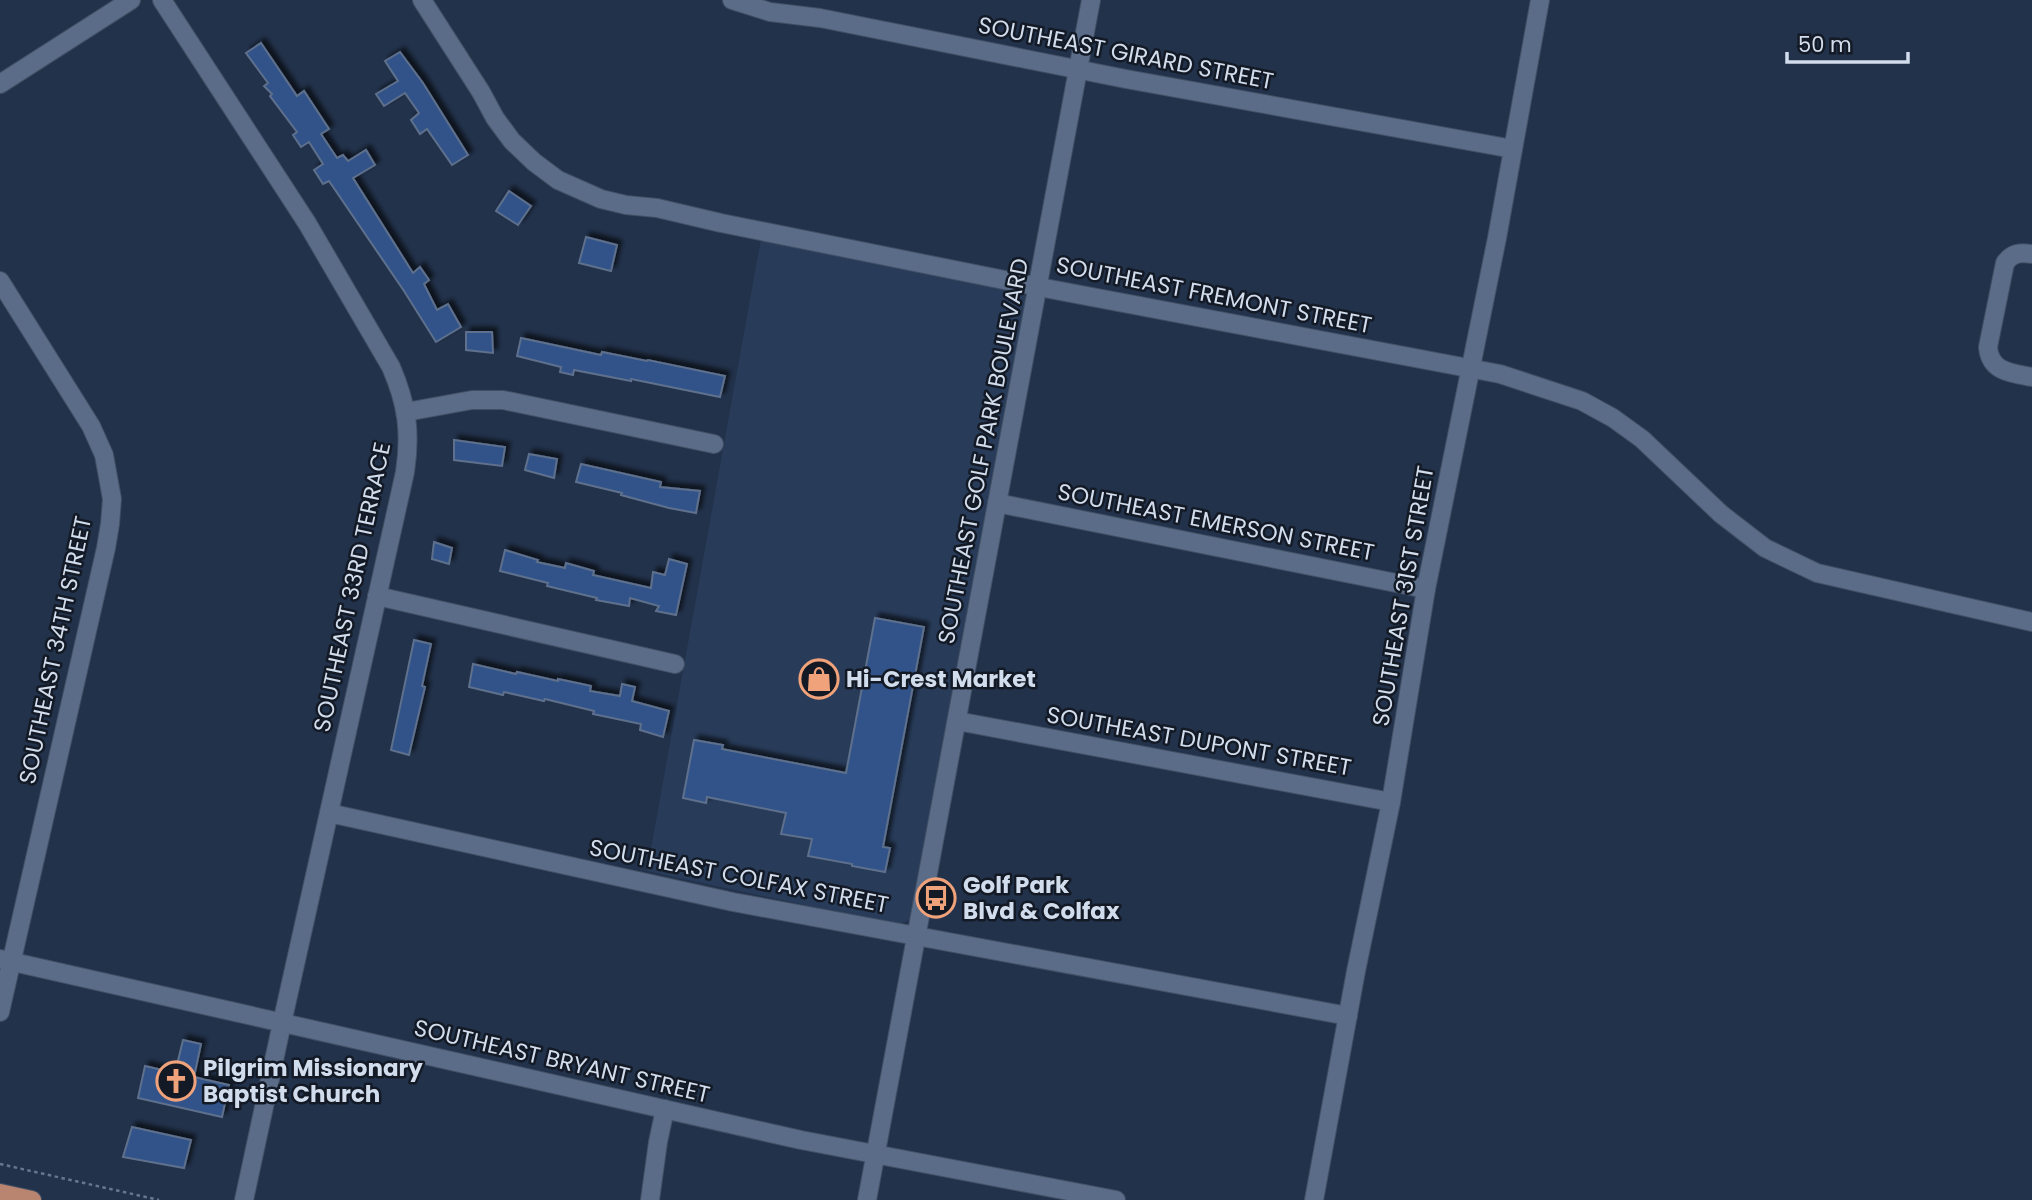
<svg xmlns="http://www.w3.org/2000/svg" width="2032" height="1200" viewBox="0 0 2032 1200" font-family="Poppins,sans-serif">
<defs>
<filter id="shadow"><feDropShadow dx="4.5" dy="-4.5" stdDeviation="2" flood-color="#0009"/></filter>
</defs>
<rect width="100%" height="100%" fill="#22324b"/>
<path fill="#283c5a" d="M761 239 1017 291 1025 296 1026 306 914 914 909 920 898 925 647 871Z"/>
<g fill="#30538a" stroke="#5e708c" stroke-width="2" filter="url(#shadow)">
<path d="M261 43 297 96 304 91 329 129 321 134 337 158 343 155 348 161 366 150 375 165 353 178 413 273 420 267 429 280 424 284 437 310 448 304 461 327 436 342 404 291 329 181 323 184 314 170 323 164 309 142 301 147 293 135 297 132 270 96 272 94 264 86 268 83 246 53Z"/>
<path d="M400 52 423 83 468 155 452 165 427 129 420 134 411 120 419 113 405 93 384 106 376 94 398 81 385 61Z"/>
<path d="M509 191 531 206 518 225 496 211Z"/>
<path d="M586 237 617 245 611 271 579 263Z"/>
<path d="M466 332H492L493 353 466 350Z"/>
<path d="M521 338 601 355 602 352 647 361 648 360 725 376 720 397 631 379V381L574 370 573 375 560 372 561 367 517 356Z"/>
<path d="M454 440 505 447 502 466 454 460Z"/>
<path d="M529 454 557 459 554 478 525 470Z"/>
<path d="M581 464 661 482 660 487 700 491 696 513 669 508 621 495 622 493 576 482Z"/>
<path d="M434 542 452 548 449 564 432 559Z"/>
<path d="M505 550 538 560 537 562 565 568 566 563 594 571 593 575 651 588 653 572 665 575 669 559 687 564 676 615 656 611 659 606 630 598 629 606 596 600 597 598 547 586 548 583 500 571Z"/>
<path d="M875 618 924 627 883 847 890 848 885 872 852 866V864L808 856 812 839 781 834 786 813 707 797 706 803 683 798 694 740 723 745 722 749 846 773Z"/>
<path d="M414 640 431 644 422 686 425 687 409 755 391 750Z"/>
<path d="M473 664 516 674 517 672 558 681V679L582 684 591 686 590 691 620 696 622 684 635 687 632 701 669 711 663 737 640 730 641 724 593 714 594 711 545 699 544 701 504 692 503 695 469 687Z"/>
<path d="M183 1040 201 1044 194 1077 229 1085 222 1117 138 1098 145 1066 175 1073Z"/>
<path d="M132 1127 191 1140 184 1168 123 1157Z"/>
</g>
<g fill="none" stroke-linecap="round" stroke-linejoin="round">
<g stroke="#425065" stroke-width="20">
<g id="minor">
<path d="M162 0 307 223 391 367C407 404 411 432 405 472L282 1023 244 1200"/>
<path d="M422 0 481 92 495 118 512 141 534 162 558 180 601 199 626 205 657 208 721 223 1039 287 1500 374 1582 401 1613 418 1642 439 1721 514 1765 548 1817 573 2032 622"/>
<path d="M732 0 770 12 820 18 1126 79 1513 149"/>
<path d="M0 84 131 0"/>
<path d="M2032 254C2020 252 2012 253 2005 263L1988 347C1990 372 2011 373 2032 377"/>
<path d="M0 281 91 426 104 455 112 499 110 524 106 548 0 1012"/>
<path d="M406 412 472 400H503L714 444"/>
<path d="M997 503 1426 589"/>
<path d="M377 596 675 664"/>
<path d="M957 721 1391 802"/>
<path d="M329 813 733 902 1348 1016"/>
<path d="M0 959 801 1140 1116 1200"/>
<path d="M650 1200 658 1142 665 1109"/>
<path d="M867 1200 1091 0"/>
<path d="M1314 1200 1356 971 1391 802 1426 589 1497 238 1540 0"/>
</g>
</g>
<g stroke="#425065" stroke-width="20">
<path id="major" d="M0 1193 32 1200"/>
</g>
<path stroke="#69778c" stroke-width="2.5" stroke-dasharray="3.5 3.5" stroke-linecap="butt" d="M0 1164 159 1200"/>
<use href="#minor" stroke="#5a6c88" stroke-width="18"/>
<use href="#major" stroke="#b98571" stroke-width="18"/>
</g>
<defs>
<g id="shop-ring" transform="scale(2.0125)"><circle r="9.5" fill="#131a25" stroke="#f0a27a" stroke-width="1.5"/><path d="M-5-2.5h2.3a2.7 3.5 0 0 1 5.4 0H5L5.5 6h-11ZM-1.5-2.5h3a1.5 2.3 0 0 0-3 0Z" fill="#f0a27a"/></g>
<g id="bus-ring" transform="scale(2.0125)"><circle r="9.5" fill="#131a25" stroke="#f0a27a" stroke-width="1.5"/><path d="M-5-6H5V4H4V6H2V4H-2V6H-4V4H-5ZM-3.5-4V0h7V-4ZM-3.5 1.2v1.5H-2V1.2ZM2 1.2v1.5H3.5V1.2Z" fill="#f0a27a"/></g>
<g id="church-ring" transform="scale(2.0125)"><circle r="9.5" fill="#131a25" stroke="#f0a27a" stroke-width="1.5"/><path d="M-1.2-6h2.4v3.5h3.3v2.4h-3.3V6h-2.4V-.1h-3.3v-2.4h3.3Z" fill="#f0a27a"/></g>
</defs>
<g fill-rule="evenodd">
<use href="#shop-ring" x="819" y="679"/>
<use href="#bus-ring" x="936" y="898"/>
<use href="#church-ring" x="176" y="1081"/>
</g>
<g text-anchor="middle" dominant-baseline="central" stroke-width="5" stroke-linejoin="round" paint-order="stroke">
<g font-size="23" fill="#d1dcec" stroke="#131a25">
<text transform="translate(1126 53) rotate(11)">SOUTHEAST GIRARD STREET</text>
<text transform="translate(1214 295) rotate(11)">SOUTHEAST FREMONT STREET</text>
<text transform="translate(983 451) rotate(-79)">SOUTHEAST GOLF PARK BOULEVARD</text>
<text transform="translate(1216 522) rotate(11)">SOUTHEAST EMERSON STREET</text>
<text transform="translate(352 587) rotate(-78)">SOUTHEAST 33RD TERRACE</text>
<text transform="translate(1403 596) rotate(-80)">SOUTHEAST 31ST STREET</text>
<text transform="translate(55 650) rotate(-78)">SOUTHEAST 34TH STREET</text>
<text transform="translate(1199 741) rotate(10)">SOUTHEAST DUPONT STREET</text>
<text transform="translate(739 876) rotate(11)">SOUTHEAST COLFAX STREET</text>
<text transform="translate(562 1061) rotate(13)">SOUTHEAST BRYANT STREET</text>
</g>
<g font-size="23" font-weight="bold" fill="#d1dcec" stroke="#131a25" text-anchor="start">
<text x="846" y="679">Hi-Crest Market</text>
<text x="963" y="885">Golf Park<tspan x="963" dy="26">Blvd &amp; Colfax</tspan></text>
<text x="203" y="1068">Pilgrim Missionary<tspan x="203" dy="26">Baptist Church</tspan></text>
</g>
</g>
<path d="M1787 52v10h121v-10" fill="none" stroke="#d1dcec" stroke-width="3.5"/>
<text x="1798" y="52" font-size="21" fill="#d1dcec" stroke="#131a25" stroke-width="5" paint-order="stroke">50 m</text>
</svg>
